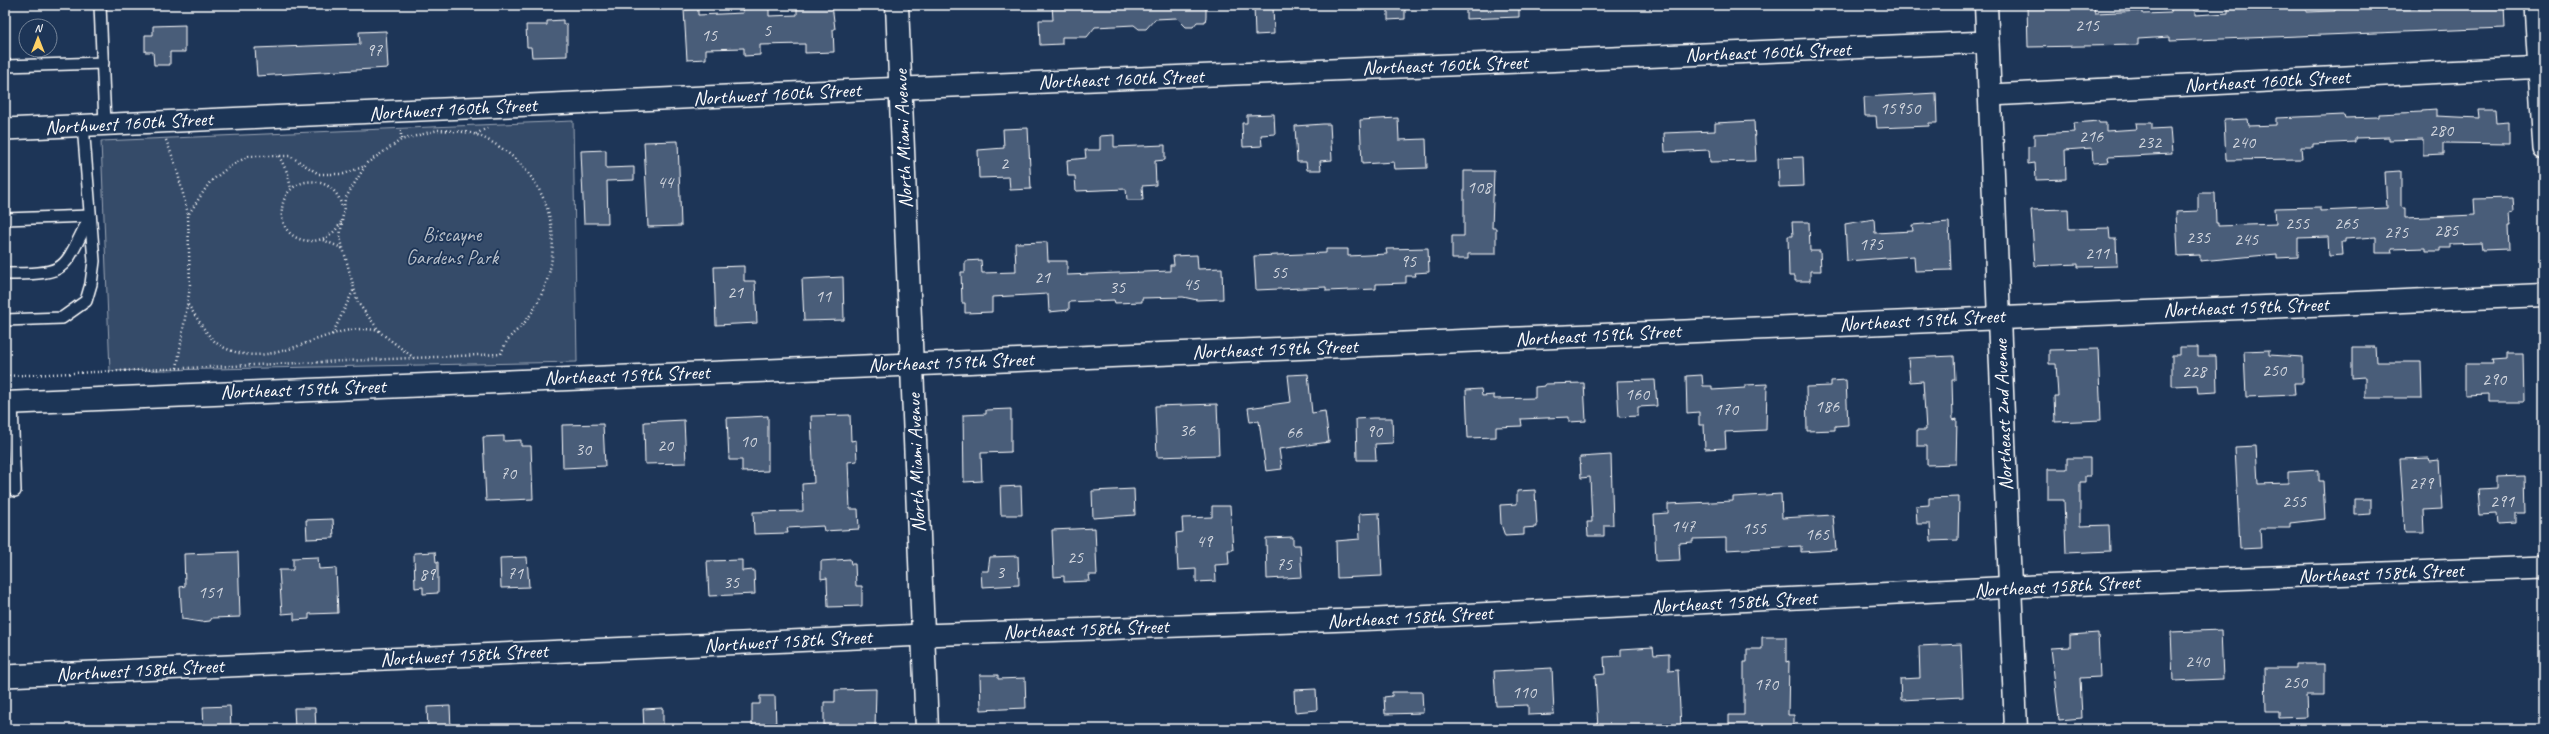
<svg xmlns="http://www.w3.org/2000/svg" width="2549" height="734" viewBox="0 0 2549 734" font-family="Caveat,sans-serif">
<rect width="100%" height="100%" fill="#1d3557"/>
<filter id="ink" filterUnits="userSpaceOnUse"><feTurbulence type="fractalNoise" baseFrequency=".025" numOctaves="2"/><feDisplacementMap in="SourceGraphic" scale="8" xChannelSelector="R" yChannelSelector="G"/><feConvolveMatrix kernelMatrix="1 2 1 2 8 2 1 2 1" color-interpolation-filters="sRGB"/></filter>
<g filter="url(#ink)">
<path fill="#364b69" stroke="#9aa5b4" d="M573 121 577 362 110 371 101 141Z"/>
<g fill="#4a5d79" stroke="#fff">
<path d="M797 5H832L835 29H833L834 52 805 53V44L760 45V55L744 56V48L706 49V59L687 60 684 10 698 9V15L743 13 742 9 769 8V16L797 15Z"/>
<path d="M1052 5H1206V17L1205 22H1197L1193 27H1186L1177 18 1155 19 1146 29H1139L1134 25 1095 27 1087 37H1062V44L1040 45 1039 20H1053Z"/>
<path d="M1254 5H1273L1274 34 1255 35Z"/>
<path d="M1388 5H1405V19L1388 20Z"/>
<path d="M1466 5H1519V17L1466 19Z"/>
<path d="M2027 5H2094L2095 13 2143 11V14L2171 13V5H2195V15L2228 13V5H2306V12L2335 11V8L2390 6V9L2428 7V5H2504L2505 28 2170 41V37L2138 39V45L2028 47Z"/>
<path d="M563 20V24H567V56L532 57 531 47H527L526 25H547V21Z"/>
<path d="M185 25V52H170V65H154L153 52H145V35H153V26Z"/>
<path d="M386 31 388 68 257 76 255 48 360 44 359 32Z"/>
<path d="M1936 93 1937 123H1929V126L1877 128 1876 116H1865L1864 97Z"/>
<path d="M2436 109V116L2479 118 2478 109H2495L2496 123 2509 122V144L2444 143V154L2423 155V139L2389 140V137L2355 138V142L2313 144V147H2301L2302 159 2226 160 2224 120 2248 119 2249 126 2276 125V118L2344 115 2345 118 2378 117V114L2422 112V110Z"/>
<path d="M1274 114 1275 134 1261 135 1262 146 1243 147 1242 123H1247V115Z"/>
<path d="M1398 118 1399 140 1426 139 1427 168 1395 169 1394 162 1362 164 1360 120Z"/>
<path d="M1754 121 1756 161 1710 162 1709 150 1665 152 1664 133 1715 131V123Z"/>
<path d="M2099 121V123H2106V131L2137 129 2136 123H2152V129L2170 128 2172 154 2108 157 2109 162 2093 163 2092 148 2065 150 2066 179 2036 180 2035 163 2028 164V147L2034 146V134L2075 132 2074 123Z"/>
<path d="M1323 124H1330L1332 160 1320 161 1321 170H1307L1306 162H1297L1295 126Z"/>
<path d="M1028 128 1031 189 1010 190 1009 177 979 178 978 150 1004 148 1003 129Z"/>
<path d="M1114 135V147L1165 145V160L1155 161 1156 185 1142 186 1143 200H1127L1126 189 1076 191 1075 176H1068L1067 160 1086 158 1085 150H1100V136Z"/>
<path d="M678 141 681 226 648 227 644 142Z"/>
<path d="M606 150V168L634 167V180L607 181 608 223H584L581 151Z"/>
<path d="M1803 157 1804 186 1779 187 1778 158Z"/>
<path d="M1464 171H1494L1492 228H1496V254H1468V259H1452V236H1464Z"/>
<path d="M2401 171V208H2405V218L2475 215 2474 199 2513 198 2514 212 2510 213 2511 225H2509L2510 249 2482 250 2481 243 2450 244V248H2440V251H2426V248L2391 249 2392 253H2376V237L2345 239V242H2342L2343 255 2329 256 2328 237 2298 238V257L2277 258V254L2200 261V255L2178 256 2176 212 2198 211V193H2215L2216 223H2218V226L2276 224 2275 208 2320 207V211L2387 208 2385 172Z"/>
<path d="M2068 209 2069 229 2109 228 2110 239H2116L2117 266 2078 267V264L2035 266 2031 210Z"/>
<path d="M1874 219 1875 233 1913 231 1912 225 1949 222 1951 270 1915 271 1914 256 1847 261 1845 224Z"/>
<path d="M1792 222H1809L1810 251H1820L1821 271H1810V281H1795V276H1789L1788 236H1793Z"/>
<path d="M1047 242 1048 261H1067V275L1170 271V265H1174L1173 256 1197 255 1198 269 1222 268 1223 299 1197 300 1183 297 1142 298V302L1115 303 1114 300 1069 302V310L1049 312 1048 294 992 297V312L965 313V303H962L961 272H965V261L981 260 982 273 1016 272 1015 243Z"/>
<path d="M1428 248 1429 272 1415 273 1416 276H1406V283L1376 284V289L1326 291V287L1256 290 1254 256 1326 253V249H1348V256L1387 254 1386 249Z"/>
<path d="M744 266V281H755L757 323 716 325 714 267Z"/>
<path d="M843 277 844 320 804 321 802 279Z"/>
<path d="M2180 347H2198V356H2216L2217 392 2198 393 2197 385 2172 386V355H2180Z"/>
<path d="M2352 347H2375L2376 362H2421L2422 398H2365V377L2352 378Z"/>
<path d="M2098 349 2101 420 2055 422 2054 396H2058L2056 364H2049V350Z"/>
<path d="M2269 350V355L2303 357V383H2294L2295 395 2246 397 2244 351Z"/>
<path d="M2506 353H2523L2524 402H2489V394L2465 395V364H2493L2492 360 2506 359Z"/>
<path d="M1954 356 1955 380H1952L1953 420 1957 419 1956 464 1927 465V446H1917V430H1926L1923 381 1910 382 1908 358Z"/>
<path d="M1308 374 1312 413 1325 411 1329 442 1279 449 1282 469 1266 471 1259 421 1250 422 1248 408 1291 402 1288 375Z"/>
<path d="M1702 375 1703 386H1712V390L1745 388V385L1767 384 1766 430 1725 432 1726 448 1705 449 1704 425H1699V412L1687 413 1686 376Z"/>
<path d="M1655 380 1657 406 1638 407V416L1619 417 1617 381Z"/>
<path d="M1846 380 1848 425 1835 426V430L1807 431 1806 387 1831 386V381Z"/>
<path d="M1584 383 1586 421 1569 422V417L1521 419 1522 426 1496 427V437L1468 438 1466 390 1481 389 1482 396 1494 395V399L1535 398V387L1545 386V384Z"/>
<path d="M1217 404 1219 455 1157 457 1155 406Z"/>
<path d="M1011 409V452L981 453 982 481 964 482 963 415 986 414V410Z"/>
<path d="M850 415 851 441 856 440 857 461 848 462 850 509H858L859 529 824 531 823 526 787 528 788 533 754 534 753 512 803 511 802 484 814 483 811 416Z"/>
<path d="M768 416V471L742 472V460H729L727 418Z"/>
<path d="M1373 418H1392L1393 443 1375 444 1376 460H1357L1356 419Z"/>
<path d="M684 420 686 463 645 464 644 422Z"/>
<path d="M603 424 605 466 563 468 562 425Z"/>
<path d="M504 436V441L521 440V446H531L533 499 486 501 483 437Z"/>
<path d="M2256 446 2258 484 2288 483V472L2319 470V481H2323L2325 519 2290 523V528H2260L2261 548 2240 549 2235 447Z"/>
<path d="M1611 455 1613 525H1604V536H1588L1587 522H1592L1590 477 1581 478 1580 457Z"/>
<path d="M2067 458H2090V476H2085V482H2080V526L2109 525 2110 551 2066 553 2064 500H2048V469H2067Z"/>
<path d="M2429 458 2430 461 2439 460 2442 509 2423 510 2424 533H2405L2400 459Z"/>
<path d="M2524 476 2525 513H2516V523L2498 524 2497 514 2480 515 2478 489 2497 488V477Z"/>
<path d="M1021 486 1022 515H1001L1000 487Z"/>
<path d="M1134 489 1135 515 1093 518 1092 491Z"/>
<path d="M1535 490 1537 527 1524 528V535L1505 536 1501 524 1500 505 1517 504V491Z"/>
<path d="M1781 494 1782 518 1833 515 1836 550 1801 552V546L1726 550V538L1693 539V542L1679 543 1680 560 1656 561 1654 514 1668 513V504L1733 501V497Z"/>
<path d="M1959 497 1958 540 1931 541 1930 524H1917L1916 506 1929 505V498Z"/>
<path d="M2355 499H2371V514L2355 515Z"/>
<path d="M1212 506H1230L1233 550H1228L1229 564 1215 565 1216 581 1196 582V569L1178 570 1176 533 1183 532 1182 518 1212 517Z"/>
<path d="M1379 513 1382 576 1337 578 1336 541 1360 539 1359 514Z"/>
<path d="M333 519 334 538 307 539 306 520Z"/>
<path d="M1095 528 1097 575H1089L1090 581 1064 582V576L1054 577 1052 530Z"/>
<path d="M1293 537V545H1300L1302 577 1267 579 1266 538Z"/>
<path d="M238 552 240 617 212 618 210 621 201 622 182 619 180 587 185 586 184 554Z"/>
<path d="M435 552 436 562H438V593L423 594V587L415 588 414 553Z"/>
<path d="M1018 556 1019 585 982 587 981 571H988L990 557Z"/>
<path d="M318 557 319 569 336 568 338 613 309 614V619L294 620V613L282 614 279 570H293V558Z"/>
<path d="M527 557 529 587 501 588 500 558Z"/>
<path d="M850 559 851 564H855L856 586H862V606L828 607 827 578 821 579V561Z"/>
<path d="M742 560V571L754 570 755 594 709 596 707 561Z"/>
<path d="M2221 630 2223 679 2173 681 2171 632Z"/>
<path d="M2098 633 2100 677 2080 678 2082 718 2059 720 2051 648 2070 647V635Z"/>
<path d="M1762 637H1786V662L1789 661 1788 715H1794V729H1729V715H1744V662H1747V649H1762Z"/>
<path d="M1961 644 1963 697 1901 700 1900 679 1920 678 1919 646Z"/>
<path d="M1653 647 1654 655 1669 654V671L1678 670 1681 728 1598 729 1595 675 1605 674 1604 657 1621 656V649Z"/>
<path d="M2296 664H2324V696H2306L2307 717 2279 718V712H2266L2265 668H2296Z"/>
<path d="M1552 668 1554 714 1528 715V705L1496 706 1494 671Z"/>
<path d="M980 675H998V679L1025 678 1026 708 981 710Z"/>
<path d="M876 689 875 729H824V702H835V690Z"/>
<path d="M1316 689 1317 710 1295 712 1294 690Z"/>
<path d="M1392 692H1422L1423 713 1385 714 1384 697 1392 696Z"/>
<path d="M760 696H775L776 728 752 729V704H760Z"/>
<path d="M230 706 231 729H204L203 707Z"/>
<path d="M450 706 451 729H428L427 707Z"/>
<path d="M294 708H315L316 729H295Z"/>
<path d="M663 708V729H644L643 709Z"/>
</g>
<g fill="none" stroke-linecap="round" stroke-linejoin="round">
<g stroke="#fff" stroke-width="14">
<g id="lane">
<path d="M100 5 105 124"/>
<path d="M5 66 103 63"/>
<path d="M5 219 90 216"/>
<path d="M5 274C70 274 62 271 90 217"/>
<path d="M5 320 62 318 86 301 91 284 94 261 83 125"/>
<path d="M12 402 15 491"/>
</g>
</g>
<g stroke="#fff" stroke-width="24">
<g id="street">
<path d="M2535 5 2544 149"/>
<path d="M1990 95 2544 67"/>
<path d="M5 129 858 90 1988 42"/>
<path d="M5 676 923 635 1377 619 2035 586 2544 567"/>
</g>
</g>
<g stroke="#fff" stroke-width="25">
<g id="secondary">
<path d="M897 5 927 729"/>
<path d="M1986 5 2016 729"/>
<path d="M5 403 2544 295"/>
</g>
</g>
<g stroke="#fff" stroke-width="2.5" stroke-dasharray="1 3" stroke-linecap="butt">
<path d="M401 130V140"/>
<path d="M438 130C450 131 466 131 477 135 538 160 568 224 545 286 541 297 533 312 526 321 513 336 509 333 501 354L414 358 381 333 358 303 340 237 345 199 367 163 401 140Z"/>
<path d="M476 134 489 127"/>
<path d="M166 140 176 166 188 214"/>
<path d="M279 156 288 174 291 189"/>
<path d="M341 222C325 253 278 244 282 209 285 173 336 172 342 208"/>
<path d="M323 240 344 249"/>
<path d="M188 305C198 318 208 340 223 347 277 375 328 318 379 331"/>
<path d="M332 335 354 289"/>
<path d="M177 368 190 287 188 215 210 182 230 166 249 156H290L319 174H344L365 166"/>
<path d="M5 376 413 358"/>
</g>
<use href="#lane" stroke="#1d3557" stroke-width="11"/>
<use href="#street" stroke="#1d3557" stroke-width="21"/>
<use href="#secondary" stroke="#1d3557" stroke-width="22"/>
</g>
</g>
<g text-anchor="middle" dominant-baseline="central" stroke-width="3.5" stroke-linejoin="round" paint-order="stroke">
<g font-size="18" fill="#d2d6de">
<text x="2087" y="25">215</text>
<text x="767" y="30">5</text>
<text x="709" y="35">15</text>
<text x="374" y="50">97</text>
<text x="1900" y="108">15950</text>
<text x="2441" y="130">280</text>
<text x="2091" y="136">216</text>
<text x="2149" y="142">232</text>
<text x="2243" y="142">240</text>
<text x="1004" y="163">2</text>
<text x="665" y="182">44</text>
<text x="1479" y="187">108</text>
<text x="2297" y="223">255</text>
<text x="2346" y="223">265</text>
<text x="2446" y="230">285</text>
<text x="2396" y="232">275</text>
<text x="2198" y="237">235</text>
<text x="2246" y="239">245</text>
<text x="1871" y="244">175</text>
<text x="2097" y="253">211</text>
<text x="1408" y="261">95</text>
<text x="1279" y="272">55</text>
<text x="1042" y="277">21</text>
<text x="1191" y="284">45</text>
<text x="1117" y="287">35</text>
<text x="735" y="292">21</text>
<text x="823" y="296">11</text>
<text x="2274" y="370">250</text>
<text x="2194" y="371">228</text>
<text x="2494" y="379">290</text>
<text x="1637" y="394">160</text>
<text x="1827" y="406">186</text>
<text x="1726" y="409">170</text>
<text x="1187" y="430">36</text>
<text x="1374" y="431">90</text>
<text x="1294" y="432">66</text>
<text x="748" y="441">10</text>
<text x="665" y="445">20</text>
<text x="583" y="449">30</text>
<text x="508" y="473">70</text>
<text x="2421" y="483">279</text>
<text x="2294" y="501">255</text>
<text x="2502" y="501">291</text>
<text x="1683" y="526">147</text>
<text x="1754" y="528">155</text>
<text x="1817" y="534">165</text>
<text x="1204" y="541">49</text>
<text x="1075" y="557">25</text>
<text x="1284" y="564">75</text>
<text x="1000" y="572">3</text>
<text x="515" y="573">71</text>
<text x="427" y="574">89</text>
<text x="731" y="582">35</text>
<text x="210" y="592">151</text>
<text x="2197" y="661">240</text>
<text x="2295" y="682">250</text>
<text x="1766" y="684">170</text>
<text x="1524" y="692">110</text>
</g>
<g font-size="20" fill="#fff" stroke="#1d3557">
<text transform="translate(1768 52) rotate(-2)">Northeast 160th Street</text>
<text transform="translate(1445 65) rotate(-2)">Northeast 160th Street</text>
<text transform="translate(1121 79) rotate(-2)">Northeast 160th Street</text>
<text transform="translate(2267 81) rotate(-3)">Northeast 160th Street</text>
<text transform="translate(777 94) rotate(-3)">Northwest 160th Street</text>
<text transform="translate(453 109) rotate(-3)">Northwest 160th Street</text>
<text transform="translate(129 123) rotate(-3)">Northwest 160th Street</text>
<text transform="translate(903 139) rotate(-92)">North Miami Avenue</text>
<text transform="translate(2246 307) rotate(-2)">Northeast 159th Street</text>
<text transform="translate(1922 320) rotate(-3)">Northeast 159th Street</text>
<text transform="translate(1598 335) rotate(-3)">Northeast 159th Street</text>
<text transform="translate(1275 349) rotate(-2)">Northeast 159th Street</text>
<text transform="translate(951 362) rotate(-2)">Northeast 159th Street</text>
<text transform="translate(627 375) rotate(-2)">Northeast 159th Street</text>
<text transform="translate(303 389) rotate(-2)">Northeast 159th Street</text>
<text transform="translate(2003 415) rotate(-92)">Northeast 2nd Avenue</text>
<text transform="translate(916 463) rotate(-92)">North Miami Avenue</text>
<text transform="translate(2381 573) rotate(-2)">Northeast 158th Street</text>
<text transform="translate(2057 586) rotate(-3)">Northeast 158th Street</text>
<text transform="translate(1734 602) rotate(-3)">Northeast 158th Street</text>
<text transform="translate(1410 617) rotate(-3)">Northeast 158th Street</text>
<text transform="translate(1086 629) rotate(-2)">Northeast 158th Street</text>
<text transform="translate(788 641) rotate(-3)">Northwest 158th Street</text>
<text transform="translate(464 655) rotate(-3)">Northwest 158th Street</text>
<text transform="translate(140 670) rotate(-3)">Northwest 158th Street</text>
</g>
<g font-size="20" fill="#b9c0ca" stroke="#1d3557">
<text x="452" y="234">Biscayne<tspan x="452" dy="23">Gardens Park</tspan></text>
</g>
</g>
<rect width="2549" height="734" fill="none" stroke="#1d3557" stroke-width="20"/>
<rect x="10" y="10" width="2529" height="714" fill="none" stroke="#fff" stroke-width="1.5" filter="url(#ink)"/>
<g transform="translate(38 38)"><circle r="19" fill="#1d3557" stroke="#77869a"/>
<path d="M0-3L7 15L0 10L-7 15Z" fill="#ffd166"/>
<text y="-6" font-size="11" font-weight="bold" text-anchor="middle" fill="#ffffff">N</text>
</g>
</svg>
